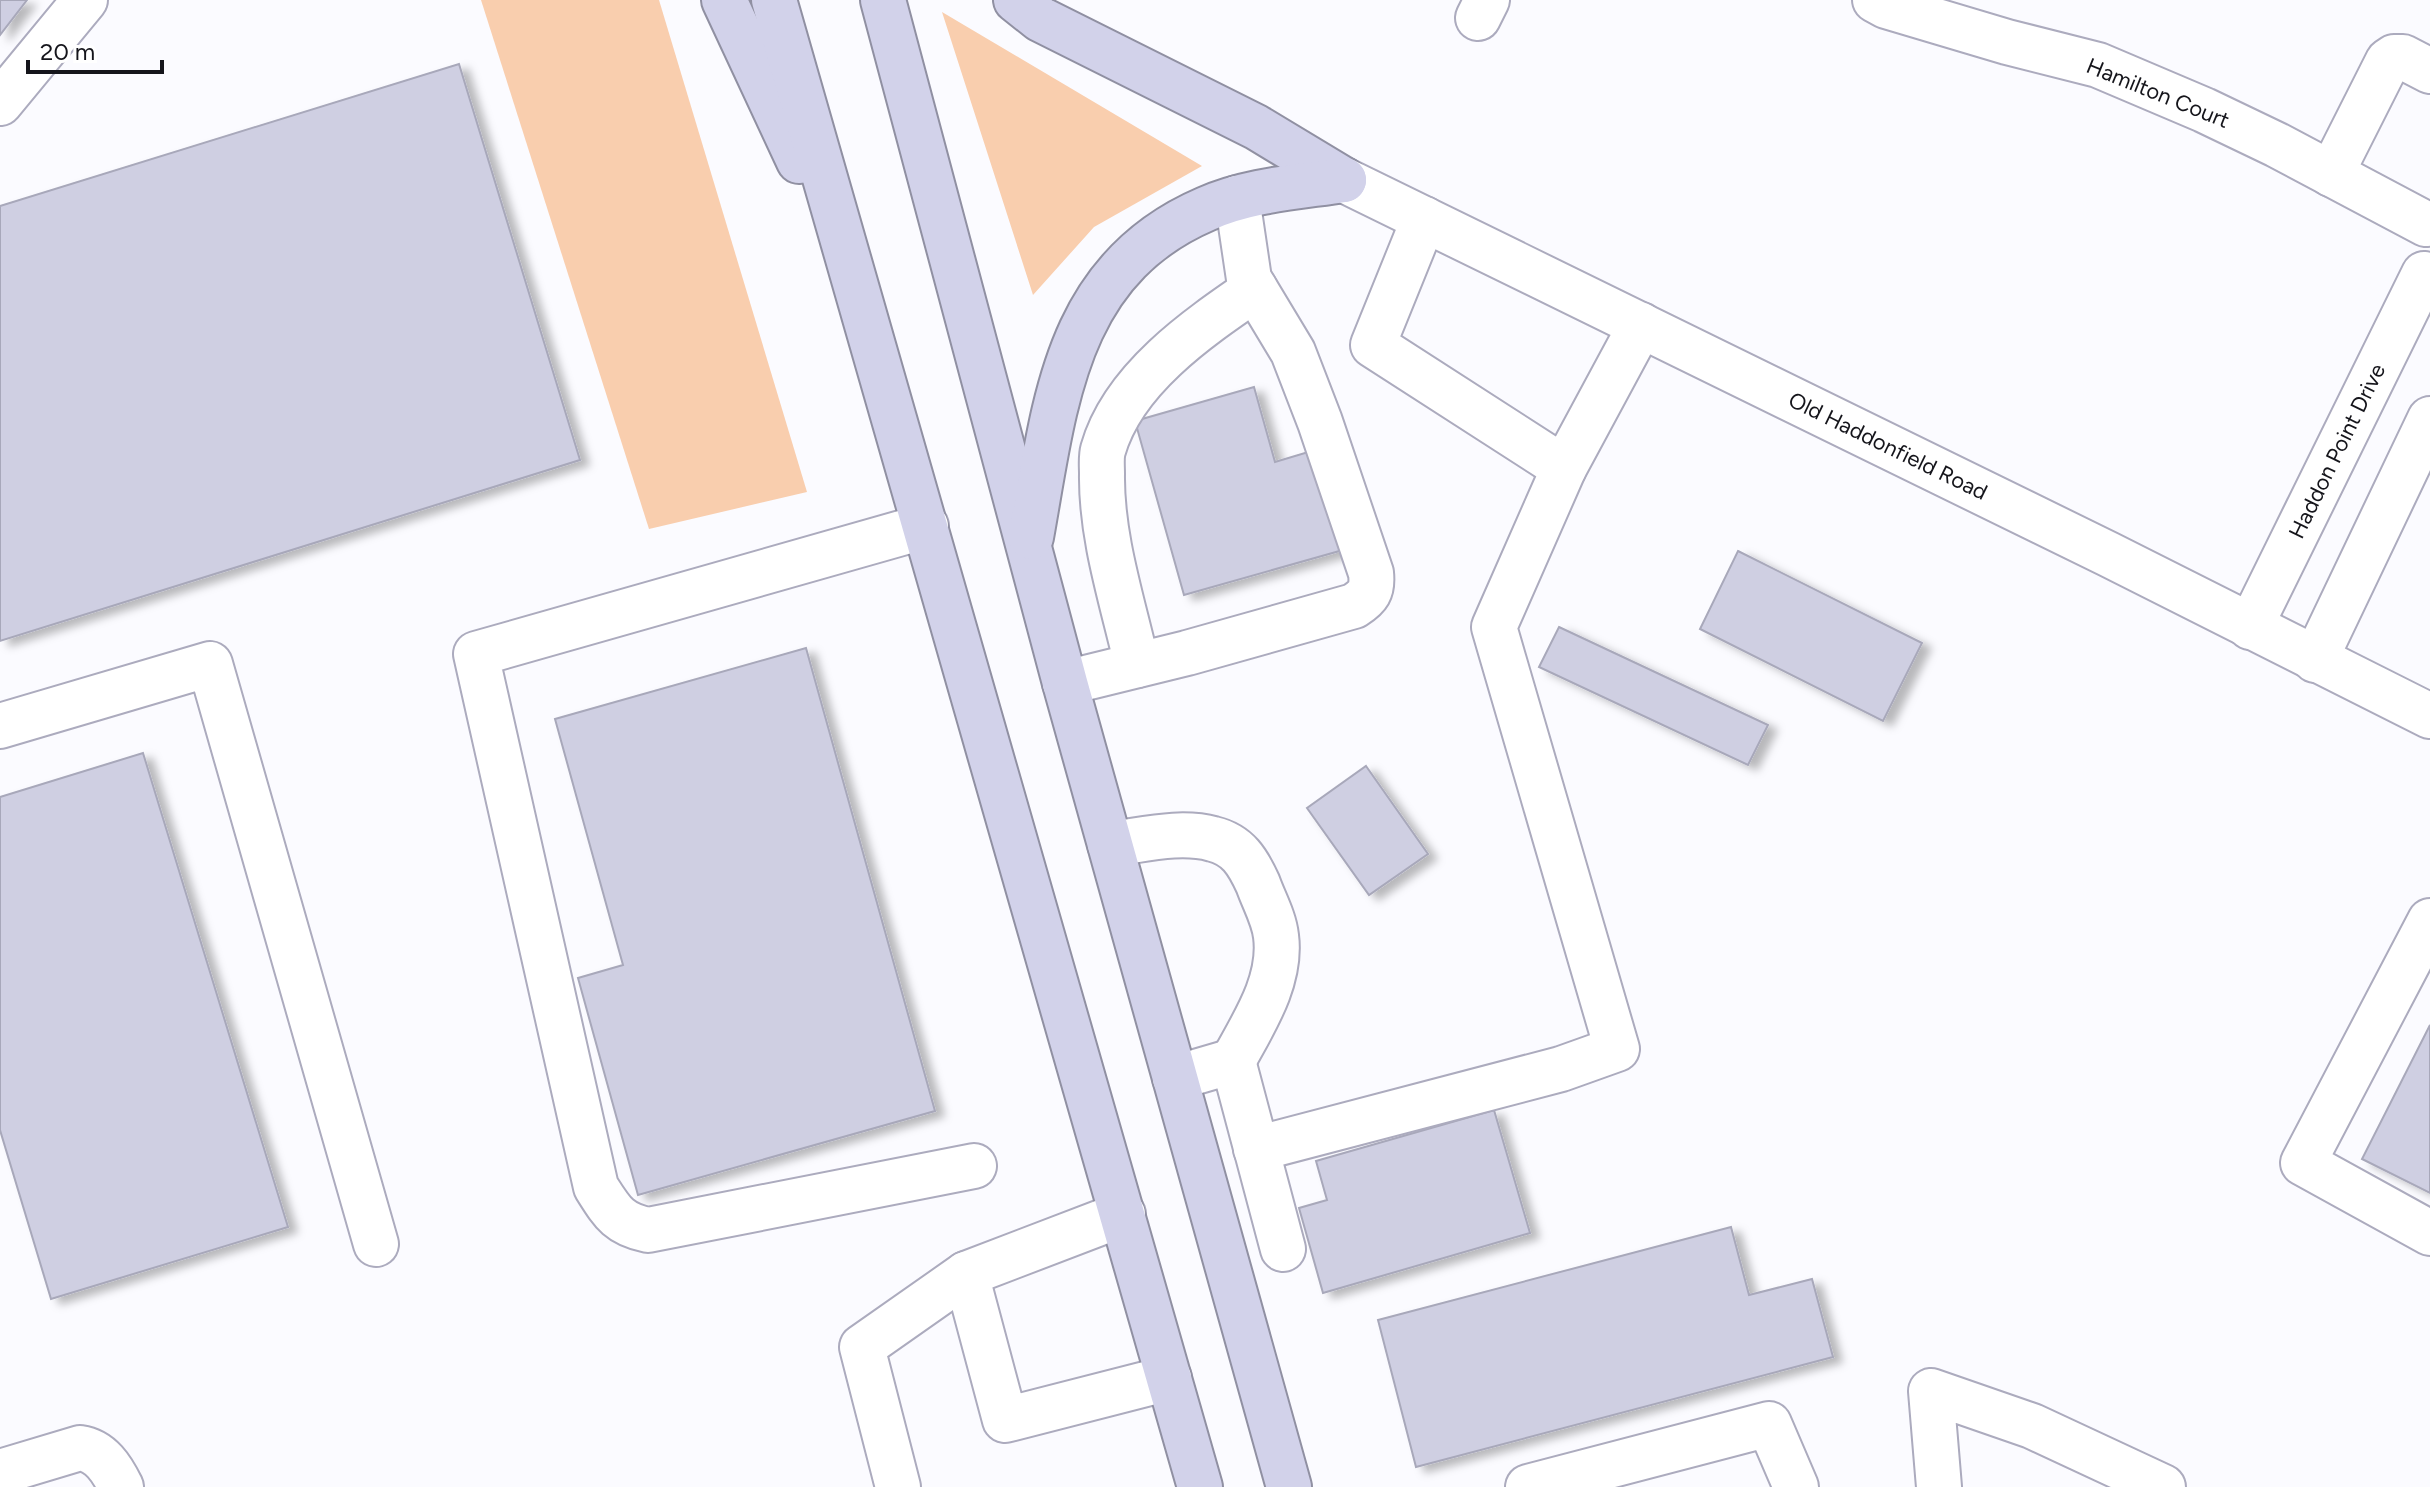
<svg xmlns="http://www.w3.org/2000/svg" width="2430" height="1487" viewBox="0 0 2430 1487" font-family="Figtree,sans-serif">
<defs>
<filter id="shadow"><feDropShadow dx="9" dy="5" stdDeviation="4" flood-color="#0004"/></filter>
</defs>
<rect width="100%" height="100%" fill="#fbfbff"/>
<g fill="#f9ceae">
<path d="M481 0H659L807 492 649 529Z"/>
<path d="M942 12 1202 166 1094 227 1033 295Z"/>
</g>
<g fill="#cfcfe2" stroke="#a8a8ba" stroke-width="2" filter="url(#shadow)">
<path d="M0 0H27L0 35Z"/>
<path d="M459 64 580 460 0 641V206Z"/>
<path d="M1254 387 1275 462 1315 450 1343 550 1184 595 1135 421Z"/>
<path d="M1738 551 1922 643 1883 721 1700 629Z"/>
<path d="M1559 627 1768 725 1748 765 1539 667Z"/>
<path d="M806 648 935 1111 638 1195 578 978 623 965 555 719Z"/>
<path d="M143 753 288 1227 51 1299 0 1130V797Z"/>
<path d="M1366 766 1428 854 1369 895 1307 808Z"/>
<path d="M2430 1025V1193L2362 1159Z"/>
<path d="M1494 1110 1530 1233 1323 1293 1299 1208 1327 1200 1316 1161Z"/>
<path d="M1731 1227 1749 1295 1812 1279 1833 1357 1416 1467 1378 1320Z"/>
</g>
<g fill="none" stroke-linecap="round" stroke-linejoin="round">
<g stroke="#acabbe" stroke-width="48">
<g id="minor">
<path d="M1875 0 1886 6 2007 42 2098 65 2204 110 2277 145 2426 224"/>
<path d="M1478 18 1487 0"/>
<path d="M0 103 85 0"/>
<path d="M2331 174 2388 61 2394 57H2403L2430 71"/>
<path d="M1344 180 2108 554 2430 716"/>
<path d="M1424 219 1373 345 1564 468 1641 325"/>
<path d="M926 526 476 654 596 1187C612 1212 618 1224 648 1230L974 1166"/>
<path d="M2250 627 2424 274"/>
<path d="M2315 660 2430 419"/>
<path d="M1137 665C1123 603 1101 538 1102 474 1102 466 1101 457 1103 450 1123 379 1198 328 1255 289"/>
<path d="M1065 683 1187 653 1354 606C1368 597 1373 591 1371 573L1320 422 1293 352 1249 279 1237 198"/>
<path d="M0 726 210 664 376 1244"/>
<path d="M1110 844C1143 840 1180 830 1213 839 1238 845 1248 862 1258 884 1264 901 1274 918 1276 936 1282 981 1253 1024 1233 1061"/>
<path d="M2430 921 2303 1163 2430 1233"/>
<path d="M1175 1078 1233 1061 1283 1249"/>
<path d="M1256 1149 1561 1069 1617 1049 1494 627 1564 468"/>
<path d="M966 1274 1005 1420 1169 1378"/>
<path d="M0 1472 80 1448C101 1451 112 1469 121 1487"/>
<path d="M898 1487 862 1347 966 1274 1123 1214"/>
<path d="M1528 1487 1769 1424 1796 1487"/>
<path d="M1939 1487 1931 1391 2032 1426 2163 1487"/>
</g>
</g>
<g stroke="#9090a2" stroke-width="48">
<g id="highway">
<path d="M724 0 799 161"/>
<path d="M774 0 1200 1487"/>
<path d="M883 0 1065 683 1289 1487"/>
<path d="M1016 0 1040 19 1256 127 1344 180"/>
<path d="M1031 537C1055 405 1064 270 1206 209 1248 190 1298 187 1344 180"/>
</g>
</g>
<use href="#minor" stroke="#fff" stroke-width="44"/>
<use href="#highway" stroke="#d2d2ea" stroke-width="44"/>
</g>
<g text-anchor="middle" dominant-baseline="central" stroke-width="8" stroke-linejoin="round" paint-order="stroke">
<g font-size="22" fill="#15151b" stroke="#fff">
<text transform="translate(2158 93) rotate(22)">Hamilton Court</text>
<text transform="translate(1888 446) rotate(26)">Old Haddonfield Road</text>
<text transform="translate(2337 451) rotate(-64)">Haddon Point Drive</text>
</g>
</g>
<path d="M28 60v12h134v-12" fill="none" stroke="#15151b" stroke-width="4"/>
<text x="40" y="60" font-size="24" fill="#15151b" stroke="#ffffff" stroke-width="6" paint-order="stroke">20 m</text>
</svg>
